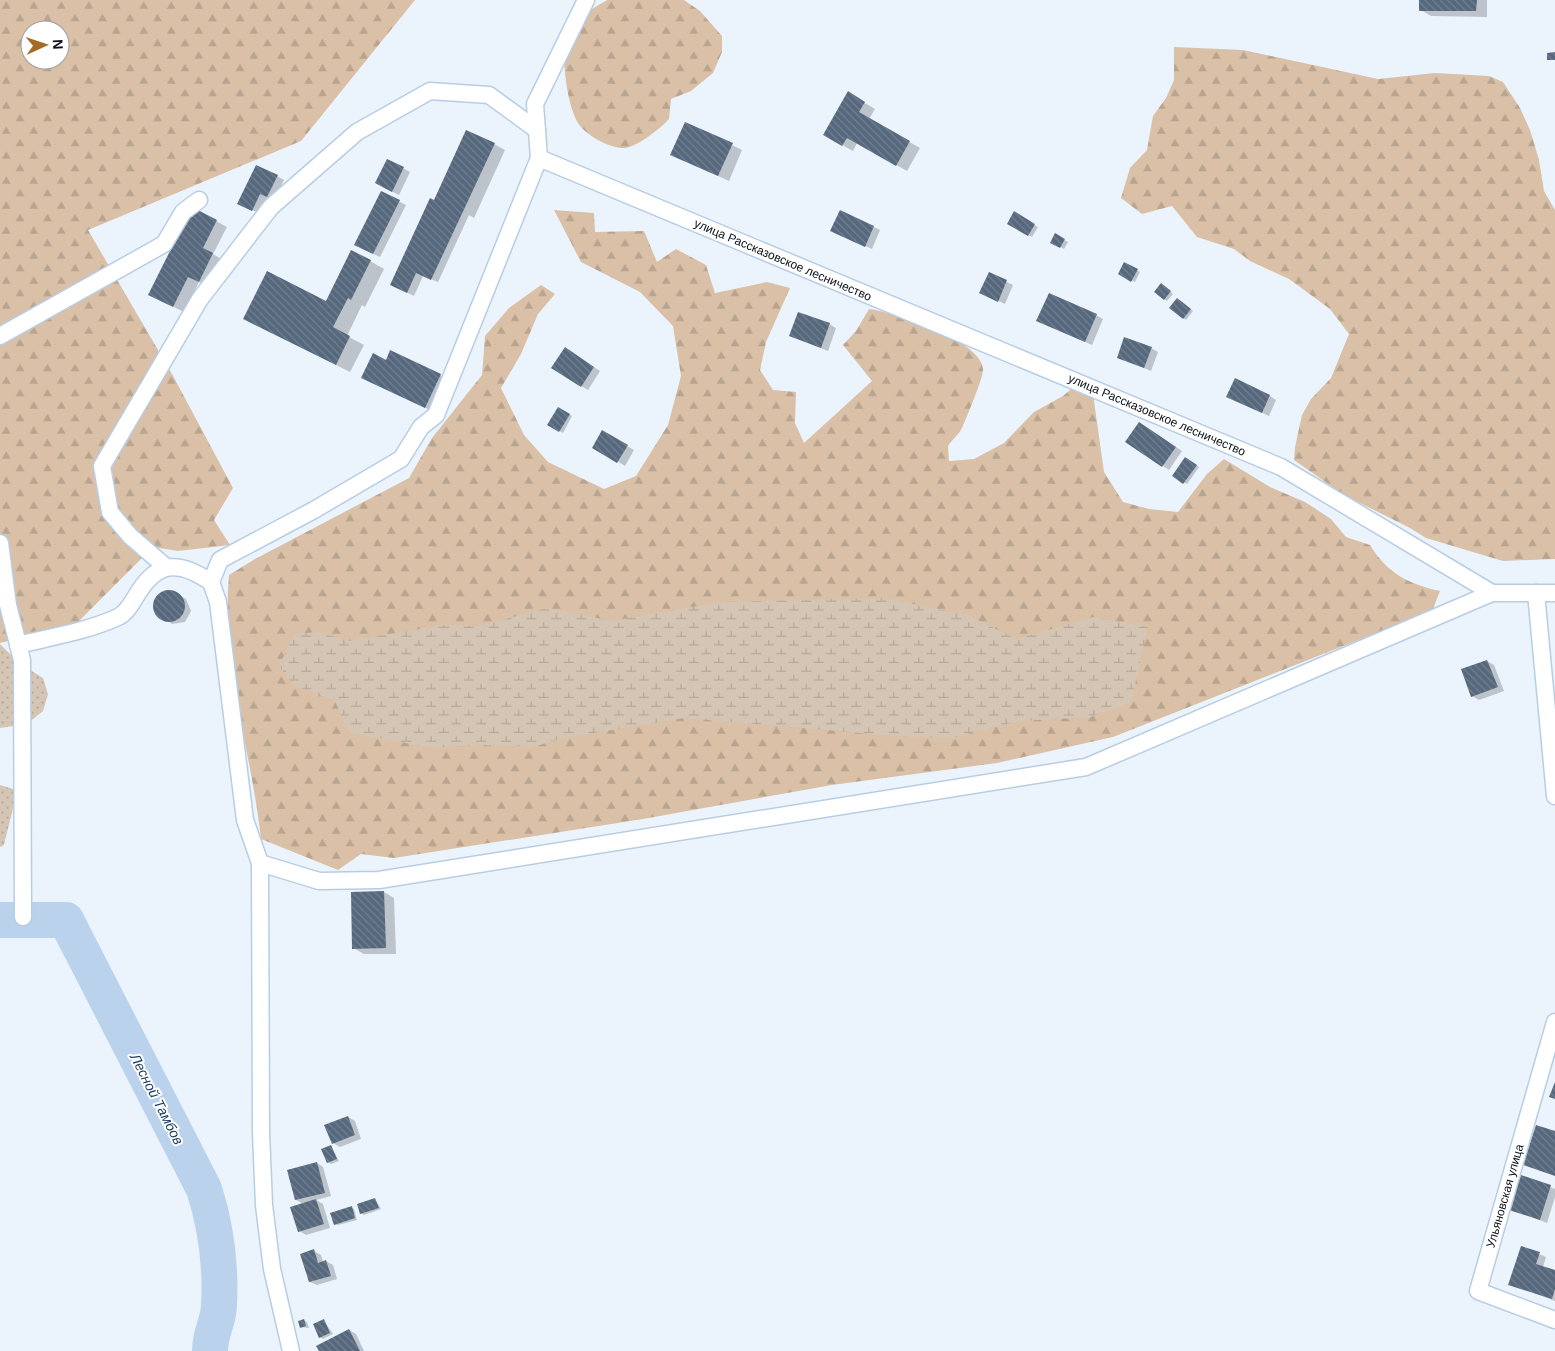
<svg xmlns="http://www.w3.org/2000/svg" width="1555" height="1351" viewBox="0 0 1555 1351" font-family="Helvetica,sans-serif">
<defs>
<pattern id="grass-dots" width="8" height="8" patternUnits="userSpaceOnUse" patternTransform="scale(1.25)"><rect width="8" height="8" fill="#d5c5b4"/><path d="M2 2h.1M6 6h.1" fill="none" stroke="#b6a89a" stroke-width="1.8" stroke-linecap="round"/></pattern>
<pattern id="forest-firs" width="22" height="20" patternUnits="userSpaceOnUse" patternTransform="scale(1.25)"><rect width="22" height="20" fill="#d9c0a7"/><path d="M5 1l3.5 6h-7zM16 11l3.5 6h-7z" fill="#b9a48f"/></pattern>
<pattern id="wetland-marsh" width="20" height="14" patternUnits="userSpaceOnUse" patternTransform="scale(1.25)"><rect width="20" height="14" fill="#d5c5b4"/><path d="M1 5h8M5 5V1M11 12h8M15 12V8" fill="none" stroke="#b6a89a"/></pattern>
<pattern id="building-back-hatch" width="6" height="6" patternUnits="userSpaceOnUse" patternTransform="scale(1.25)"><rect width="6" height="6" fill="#56687d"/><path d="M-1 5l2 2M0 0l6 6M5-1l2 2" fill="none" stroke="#73808f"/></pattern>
</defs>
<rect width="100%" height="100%" fill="#ebf4fd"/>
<g fill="url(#grass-dots)">
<path d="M0 644 19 663 43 678 48 694 43 711 27 724 0 728Z"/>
<path d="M0 785 13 789V808L4 845 0 847Z"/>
</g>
<g fill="url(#forest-firs)" fill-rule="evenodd">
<path d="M0 0H415L301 141 88 230 172 374 233 488 214 520 230 545 178 551 153 547 75 625 0 643ZM30 30H60V60H30Z"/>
<path d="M607 0H684L700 11 722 36V52L713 73 691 91 671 99 669 119C661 128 637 147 625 148 611 149 590 137 581 127 567 112 560 53 567 34 572 20 595 7 607 0Z"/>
<path d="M1174 47 1243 50 1378 79 1435 73 1489 76 1503 82 1520 108 1530 130 1539 160 1544 191 1555 210V559L1503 561 1426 538 1410 528 1344 495 1294 460 1295 447 1302 415 1311 399 1331 378 1349 334 1330 309 1289 279 1250 261 1234 249 1197 237 1172 206 1142 214 1121 198 1130 168 1147 150 1153 116 1166 98 1174 80Z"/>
<path d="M554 210 594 213 595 232 644 231 657 262 676 249 706 265 715 293 767 282 790 288 766 342 760 370 773 390 796 392 795 423 804 443 872 381 843 345 856 331 869 309C893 312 984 341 983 370 983 378 966 419 962 428 959 434 952 440 948 446L949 461 974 459 1004 443 1034 412 1063 396 1071 389H1081L1093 394 1104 472 1123 502 1149 509 1178 512 1207 474 1224 459 1270 487 1305 502 1331 519 1346 537 1370 545C1387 573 1408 584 1440 591L1432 611 1113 737 997 763 832 785 643 819 394 858 361 854 338 870 261 839C253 765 230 692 228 618 227 603 228 589 229 575L255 559 409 478 432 438 482 375 485 336 509 308 541 285 555 294 538 314 521 354 501 388 524 435 548 462 604 489 636 476 668 425 681 376 673 326 640 292 581 262Z"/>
</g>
<path fill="url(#wetland-marsh)" d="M884 598 967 615 1017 639 1093 617 1148 627 1131 702 1091 717 1019 721 952 738 896 736 684 718 563 738 533 747 478 745 432 748 348 732 335 701 293 685 279 666 294 634 319 632 349 641 443 625 479 626 547 608 612 621 721 602Z"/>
<g fill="#0003">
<path d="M1421 0H1487V17L1431 16 1421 10Z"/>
<path d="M848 93 875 109 869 119 920 148 907 171 857 143 853 151 824 135Z"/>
<path d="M494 144 505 150 474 218 469 215 438 282 423 276 414 296 399 289 435 201Z"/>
<path d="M732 145 742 150 729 181 672 155Z"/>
<path d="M388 160 410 172 399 195 383 187Z"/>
<path d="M277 176 284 180 274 200 267 197 259 213 245 207Z"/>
<path d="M382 193 406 205 380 257 363 249Z"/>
<path d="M1014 213 1038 227 1032 237 1008 223Z"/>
<path d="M216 221 227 227 213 254 223 260 209 287 199 282 184 312 160 300Z"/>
<path d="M874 227 880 230 872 249 839 234Z"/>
<path d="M1056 235 1068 242 1064 249 1052 242Z"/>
<path d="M370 261 384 269 365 307 362 305 347 336 364 345 350 372 259 326 326 303Z"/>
<path d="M1125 264 1140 272 1135 282 1119 274Z"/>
<path d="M990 274 1013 285 1005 304 988 296Z"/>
<path d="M1164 286 1173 294 1167 301 1155 292Z"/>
<path d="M1180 301 1193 311 1186 320 1171 308Z"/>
<path d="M1096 315 1103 319 1092 345 1045 324Z"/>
<path d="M829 324 836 328 828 351 790 336Z"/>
<path d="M1151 348 1158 352 1151 371 1118 357Z"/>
<path d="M572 353 600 371 588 390 581 386Z"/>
<path d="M386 361 440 375 450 381 436 413 373 383Z"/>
<path d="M1270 396 1276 400 1269 416 1235 400Z"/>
<path d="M558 408 572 416 563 433 549 425Z"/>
<path d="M1146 427 1182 451 1169 470 1127 442Z"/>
<path d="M603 432 634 450 625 466 594 447Z"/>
<path d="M1185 458 1199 467 1187 484 1173 476Z"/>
<path d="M173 592 186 599 191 611 185 622 172 624 155 611 154 605 160 594Z"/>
<path d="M1487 661 1494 665 1504 691 1479 700 1472 696Z"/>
<path d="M384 892 394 898 396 954H364L353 948Z"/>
<path d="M348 1117 355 1121 361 1139 340 1147 333 1143Z"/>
<path d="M331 1146 339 1161 331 1164 328 1162Z"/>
<path d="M317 1163 323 1167 331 1196 316 1200 323 1204 330 1228 306 1235 299 1231 304 1204 296 1200Z"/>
<path d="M1522 1176 1555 1189V1197L1547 1223 1511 1209Z"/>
<path d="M375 1199 381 1209 364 1215 361 1213Z"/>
<path d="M352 1208 354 1209 357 1220 338 1225 335 1224Z"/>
<path d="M1522 1247 1546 1257 1543 1267 1555 1271V1301L1510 1284Z"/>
<path d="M314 1251 321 1255 323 1262 326 1261 333 1265 337 1279 317 1285 310 1282Z"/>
<path d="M304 1320 307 1322 309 1328 301 1327Z"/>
<path d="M324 1321 333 1334 323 1339 320 1337Z"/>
<path d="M349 1330 356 1334 364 1351H320Z"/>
</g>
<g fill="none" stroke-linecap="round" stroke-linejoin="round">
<path stroke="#bbd2ed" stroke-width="36" d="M0 920H66L204 1189C216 1226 221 1266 219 1305 219 1321 210 1332 210 1351"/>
</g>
<g fill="url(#building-back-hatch)">
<path d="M1419 0H1477L1476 11H1419Z"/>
<path d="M1555 52V60H1547V53Z"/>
<path d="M848 91 865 102 859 112 910 141 896 166 847 138 842 146 823 135Z"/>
<path d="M685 122 733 143 718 176 670 155Z"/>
<path d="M466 130 495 143 431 280 416 273 407 293 390 285 430 198 434 200Z"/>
<path d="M387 159 404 167 392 192 375 183Z"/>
<path d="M256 165 278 175 267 197 260 194 252 211 237 204Z"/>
<path d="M381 191 400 200 373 254 354 245Z"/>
<path d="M192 207 217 220 203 248 213 253 199 282 188 277 173 307 148 295Z"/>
<path d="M840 210 874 226 865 247 830 231Z"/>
<path d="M1014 211 1035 224 1028 236 1007 224Z"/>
<path d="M1055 233 1065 239 1060 248 1050 243Z"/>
<path d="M351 250 371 260 351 300 348 298 333 327 350 336 336 365 243 319 267 271 326 301Z"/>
<path d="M1124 262 1138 269 1131 282 1118 274Z"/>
<path d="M989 272 1007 280 998 302 979 293Z"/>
<path d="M1161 283 1171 291 1164 300 1154 292Z"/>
<path d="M1049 293 1097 314 1085 342 1036 321Z"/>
<path d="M1177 298 1191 309 1183 319 1169 308Z"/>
<path d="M798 312 830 323 821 348 789 336Z"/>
<path d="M1124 337 1152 347 1144 368 1117 358Z"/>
<path d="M565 347 594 367 581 387 551 368Z"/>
<path d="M390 350 441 374 425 408 361 378 373 353 386 360Z"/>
<path d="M1235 378 1270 395 1262 413 1226 397Z"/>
<path d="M558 407 570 414 559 432 547 425Z"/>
<path d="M1139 422 1176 447 1162 467 1125 442Z"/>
<path d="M602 430 628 445 617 463 592 448Z"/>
<path d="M1185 457 1197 465 1183 484 1172 476Z"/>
<circle cx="169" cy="606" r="16"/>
<path d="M1487 660 1498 687 1471 697 1461 669Z"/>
<path d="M384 891 386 948 352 949 351 892Z"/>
<path d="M1555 1082V1099L1549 1097Z"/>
<path d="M348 1116 355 1135 332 1144 324 1125Z"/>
<path d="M1536 1125 1555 1131V1176L1523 1165Z"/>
<path d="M331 1145 337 1159 327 1163 321 1149Z"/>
<path d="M317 1162 325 1193 295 1200 287 1170Z"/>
<path d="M1521 1175 1551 1185 1540 1220 1509 1210Z"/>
<path d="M375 1198 379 1208 360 1214 357 1204Z"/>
<path d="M316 1199 324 1224 298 1232 290 1207Z"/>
<path d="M352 1206 355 1218 334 1225 330 1213Z"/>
<path d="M1521 1246 1540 1252 1536 1264 1555 1270V1289L1552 1299 1508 1285Z"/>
<path d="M314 1249 318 1263 326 1260 331 1276 309 1282 300 1254Z"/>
<path d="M304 1319 306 1326 300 1328 298 1321Z"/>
<path d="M324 1319 330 1333 319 1338 313 1324Z"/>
<path d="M349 1329 360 1351H319L316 1346Z"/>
</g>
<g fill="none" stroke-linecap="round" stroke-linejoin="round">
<g stroke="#b8cde4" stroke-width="19">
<g id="minor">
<path d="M539 158 535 104 586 0"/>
<path d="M0 336 164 244 183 212 199 200"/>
<path d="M0 543 8 605 22 660 23 917"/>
<path d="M166 567 130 536 110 512 102 466 200 299 271 207 357 132 430 91 489 95 537 130"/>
<path d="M1536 593 1555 796"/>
<path d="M18 645C51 637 88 631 118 617 127 613 133 601 138 593 159 559 181 562 211 582"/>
<path d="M260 863 319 881 379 880 1086 767 1492 593H1555"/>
<path d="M1555 1022 1478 1291 1555 1320"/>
<path d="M291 1351 272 1269 264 1205 261 1132 260 863 245 820 218 602 211 582 220 560 314 510 401 459 421 427 436 415 539 158 1281 467 1492 593"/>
</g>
</g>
<use href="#minor" stroke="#fff" stroke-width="16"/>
</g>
<g text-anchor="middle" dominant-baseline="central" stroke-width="4" stroke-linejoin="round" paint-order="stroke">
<g font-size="12" fill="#0a1119" stroke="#fff">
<text transform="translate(783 260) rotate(23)">улица Рассказовское лесничество</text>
<text transform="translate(1157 415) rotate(23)">улица Рассказовское лесничество</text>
<text transform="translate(1505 1196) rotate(-74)">Ульяновская улица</text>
</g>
<g font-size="14" font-style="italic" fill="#1b3d61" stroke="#fff">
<text transform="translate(157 1099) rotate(63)">Лесной Тамбов</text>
</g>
</g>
<g transform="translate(45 45) rotate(87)"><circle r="24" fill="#ffffff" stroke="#9da0a3"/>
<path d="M0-4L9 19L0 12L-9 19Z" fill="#a26b26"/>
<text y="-8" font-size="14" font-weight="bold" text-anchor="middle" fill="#0a1119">N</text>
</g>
</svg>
